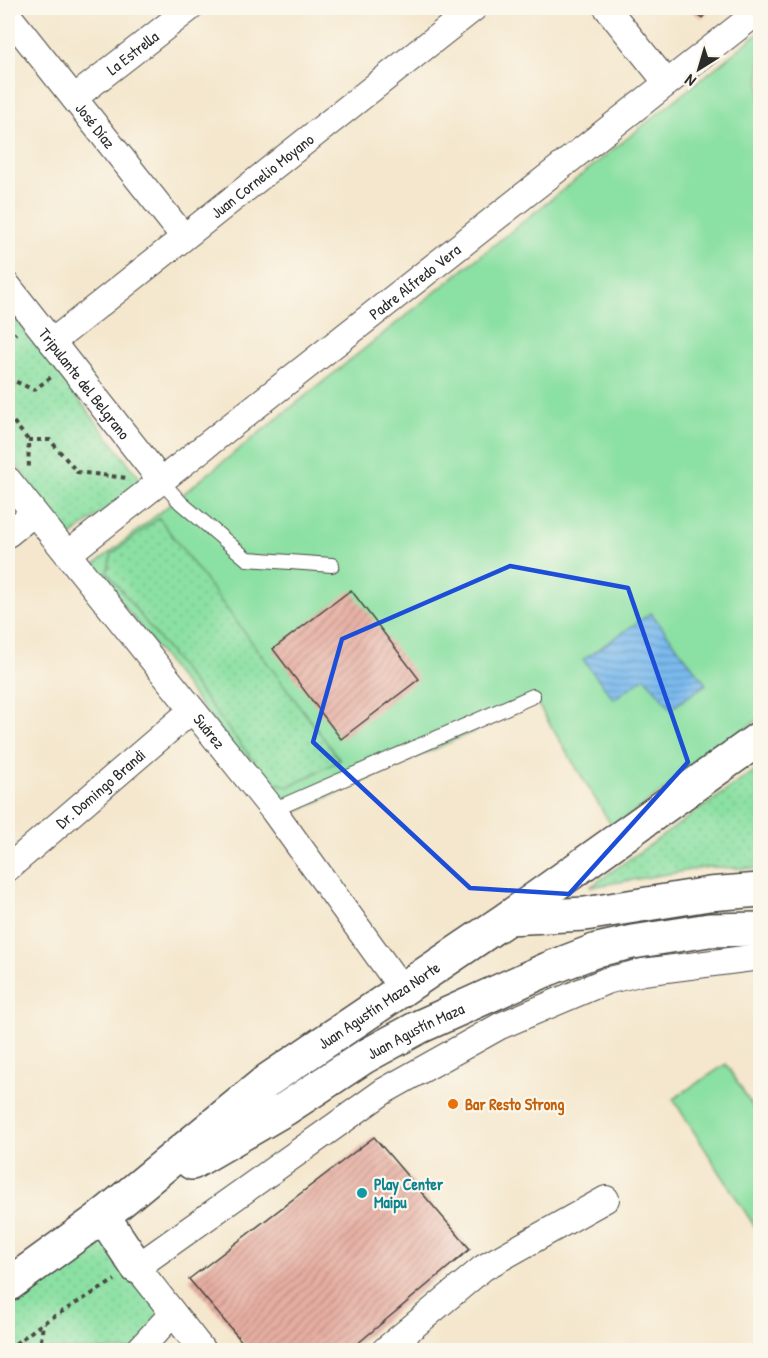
<svg xmlns="http://www.w3.org/2000/svg" width="768" height="1358" viewBox="0 0 768 1358" font-family="'Patrick Hand',sans-serif">
<defs>
<pattern id="park-dots" width="8" height="8" patternUnits="userSpaceOnUse" patternTransform="scale(1.5)"><rect width="8" height="8" fill="#8be0a3"/><path d="M2 2h.1M6 6h.1" fill="none" stroke="#78c08c" stroke-width="1.8" stroke-linecap="round"/></pattern>
<pattern id="water-rules" width="6" height="5" patternUnits="userSpaceOnUse" patternTransform="scale(1.5)"><rect width="6" height="5" fill="#7abaee"/><path d="M0 2.5h6" fill="none" stroke="#6497c1"/></pattern>
<pattern id="building-hatch" width="6" height="6" patternUnits="userSpaceOnUse" patternTransform="scale(1.5)"><rect width="6" height="6" fill="#e7aea2"/><path d="M-1 1l2-2M0 6l6-6M5 7l2-2" fill="none" stroke="#bb8e84"/></pattern>
</defs>
<rect width="100%" height="100%" fill="#fbf7ec"/>
<filter id="ink" filterUnits="userSpaceOnUse"><feTurbulence type="fractalNoise" baseFrequency=".0167" numOctaves="2"/><feDisplacementMap in="SourceGraphic" scale="12" xChannelSelector="R" yChannelSelector="G"/><feConvolveMatrix kernelMatrix="1 2 1 2 8 2 1 2 1" color-interpolation-filters="sRGB"/></filter>
<filter id="wash" filterUnits="userSpaceOnUse"><feTurbulence type="fractalNoise" baseFrequency=".008" numOctaves="4" result="noise"/><feDisplacementMap in="SourceGraphic" scale="24" xChannelSelector="R" yChannelSelector="G"/><feGaussianBlur stdDeviation="1.35" result="paint"/><feColorMatrix in="noise" values="0 0 0 0 0 0 0 0 0 0 0 0 0 0 0 0 0 1.4 0 .05"/><feComposite in="paint" operator="in"/></filter>
<g filter="url(#wash)">
<rect width="100%" height="100%" fill="#f4e7cd"/>
<g fill="#8be0a3" stroke="#5b8667" stroke-width="1.5">
<path d="M760 32V718L613 828 537 703 286 816 93 566Z"/>
<path d="M726 1064 760 1119V1235L673 1099Z"/>
</g>
<g fill="url(#park-dots)" stroke="#5b8667" stroke-width="1.5">
<path d="M8 308 142 481 71 536 8 455Z"/>
<path d="M159 518 340 760 289 787 269 781 107 572 112 554Z"/>
<path d="M760 767V869L709 867 590 887Z"/>
<path d="M103 1216 172 1314 139 1350H8V1285Z"/>
</g>
<path fill="url(#water-rules)" stroke="#52728c" stroke-width="1.5" d="M651 613 706 684 671 709 645 677 614 699 583 660Z"/>
<g id="blocks">
<g fill="url(#building-hatch)">
<path d="M687 8H710L702 18Z"/>
<path d="M351 590 419 679 341 739 273 649Z"/>
<path d="M374 1137 470 1249 350 1350H249L189 1279Z"/>
</g>
</g>
</g>
<g filter="url(#ink)">
<use href="#blocks" fill-opacity="0" stroke="#494743" stroke-width="1.5"/>
<g fill="none" stroke-linecap="round" stroke-linejoin="round">
<g stroke="#494743" stroke-width="16">
<g id="lane">
<path d="M162 482 181 503 247 559 332 565"/>
<path d="M273 810 533 696"/>
</g>
</g>
<g stroke="#494743" stroke-width="28">
<g id="street">
<path d="M607 8 667 83"/>
<path id="s1" d="M8 15 184 237"/>
<path id="s2" d="M74 98 190 8"/>
<path id="s3" d="M8 286 162 482"/>
<path id="s4" d="M52 342 474 8"/>
<path id="s5" d="M8 480 273 810 402 989"/>
<path d="M8 534 34 513"/>
<path id="s6" d="M68 554 760 10"/>
<path id="s7" d="M8 868 192 710"/>
<path d="M139 1350 172 1314"/>
<path d="M202 1350 137 1267 384 1091 500 1026 606 981 643 972 760 957"/>
<path d="M385 1350 483 1268 606 1199"/>
</g>
</g>
<g stroke="#494743" stroke-width="36">
<path id="secondary" d="M103 1216 137 1267"/>
</g>
<g stroke="#494743" stroke-width="36">
<g id="primary">
<path d="M508 918 585 914 709 894 760 890"/>
<path id="s8" d="M192 1163 285 1109 364 1057 419 1027 548 969 597 950 633 942 709 930 760 929"/>
<path id="s9" d="M8 1285 103 1216 268 1080 508 918 760 738"/>
</g>
</g>
<g stroke="#494743" stroke-width="4" stroke-dasharray="4.5 4.5" stroke-linecap="butt">
<path d="M8 340 16 333"/>
<path d="M8 378 34 390 51 377"/>
<path d="M8 415 28 440 29 469"/>
<path d="M28 440H50L77 472 127 478"/>
<path d="M8 1349 43 1323 115 1280"/>
<path d="M40 1350 43 1323"/>
</g>
<use href="#lane" stroke="#fff" stroke-width="14"/>
<use href="#street" stroke="#fff" stroke-width="26"/>
<use href="#secondary" stroke="#fff" stroke-width="33"/>
<use href="#primary" stroke="#fff" stroke-width="33"/>
</g>
</g>
<path fill="none" stroke="#1d4ed8" stroke-width="4.5" stroke-linejoin="round" d="M510 566 628 588 688 762 569 894 470 888 313 742 342 639Z"/>
<circle fill="#e8710a" stroke="#fbf7ec" stroke-width="2" cx="453" cy="1104" r="6"/>
<circle fill="#0f9aa8" stroke="#fbf7ec" stroke-width="2" cx="362" cy="1193" r="6"/>
<g text-anchor="middle" dominant-baseline="central" stroke-width="4.5" stroke-linejoin="round" paint-order="stroke">
<g font-size="16" fill="#2b2b2b" stroke="#fbf7ec">
<text stroke="none"><textPath href="#s2" startOffset="74">La Estrella</textPath></text>
<text stroke="none"><textPath href="#s1" startOffset="141">José Díaz</textPath></text>
<text stroke="none"><textPath href="#s4" startOffset="268">Juan Cornelio Moyano</textPath></text>
<text stroke="none"><textPath href="#s6" startOffset="441">Padre Alfredo Vera</textPath></text>
<text stroke="none"><textPath href="#s3" startOffset="124">Tripulante del Belgrano</textPath></text>
<text stroke="none"><textPath href="#s5" startOffset="322">Suárez</textPath></text>
<text stroke="none"><textPath href="#s7" startOffset="122">Dr. Domingo Brandi</textPath></text>
<text stroke="none"><textPath href="#s9" startOffset="465">Juan Agustín Maza Norte</textPath></text>
<text stroke="none"><textPath href="#s8" startOffset="260">Juan Agustín Maza</textPath></text>
</g>
<g font-size="16" font-weight="bold" fill="#c56008" stroke="#fbf7ec" text-anchor="start">
<text x="465" y="1104">Bar Resto Strong</text>
</g>
<g font-size="16" font-weight="bold" fill="#0d838f" stroke="#fbf7ec" text-anchor="start">
<text x="374" y="1184">Play Center<tspan x="374" dy="18">Maipu</tspan></text>
</g>
</g>
<rect width="768" height="1358" fill="none" stroke="#fbf7ec" stroke-width="30"/>
<g transform="translate(699 69) rotate(217)" stroke="#fbf7ec" stroke-width="4.5" paint-order="stroke">
<path d="M0-4.5L10 22L0 15L-10 22Z" fill="#2b2b2b"/>
<text y="-9" font-size="16" font-weight="bold" text-anchor="middle" fill="#2b2b2b">N</text>
</g>
</svg>
